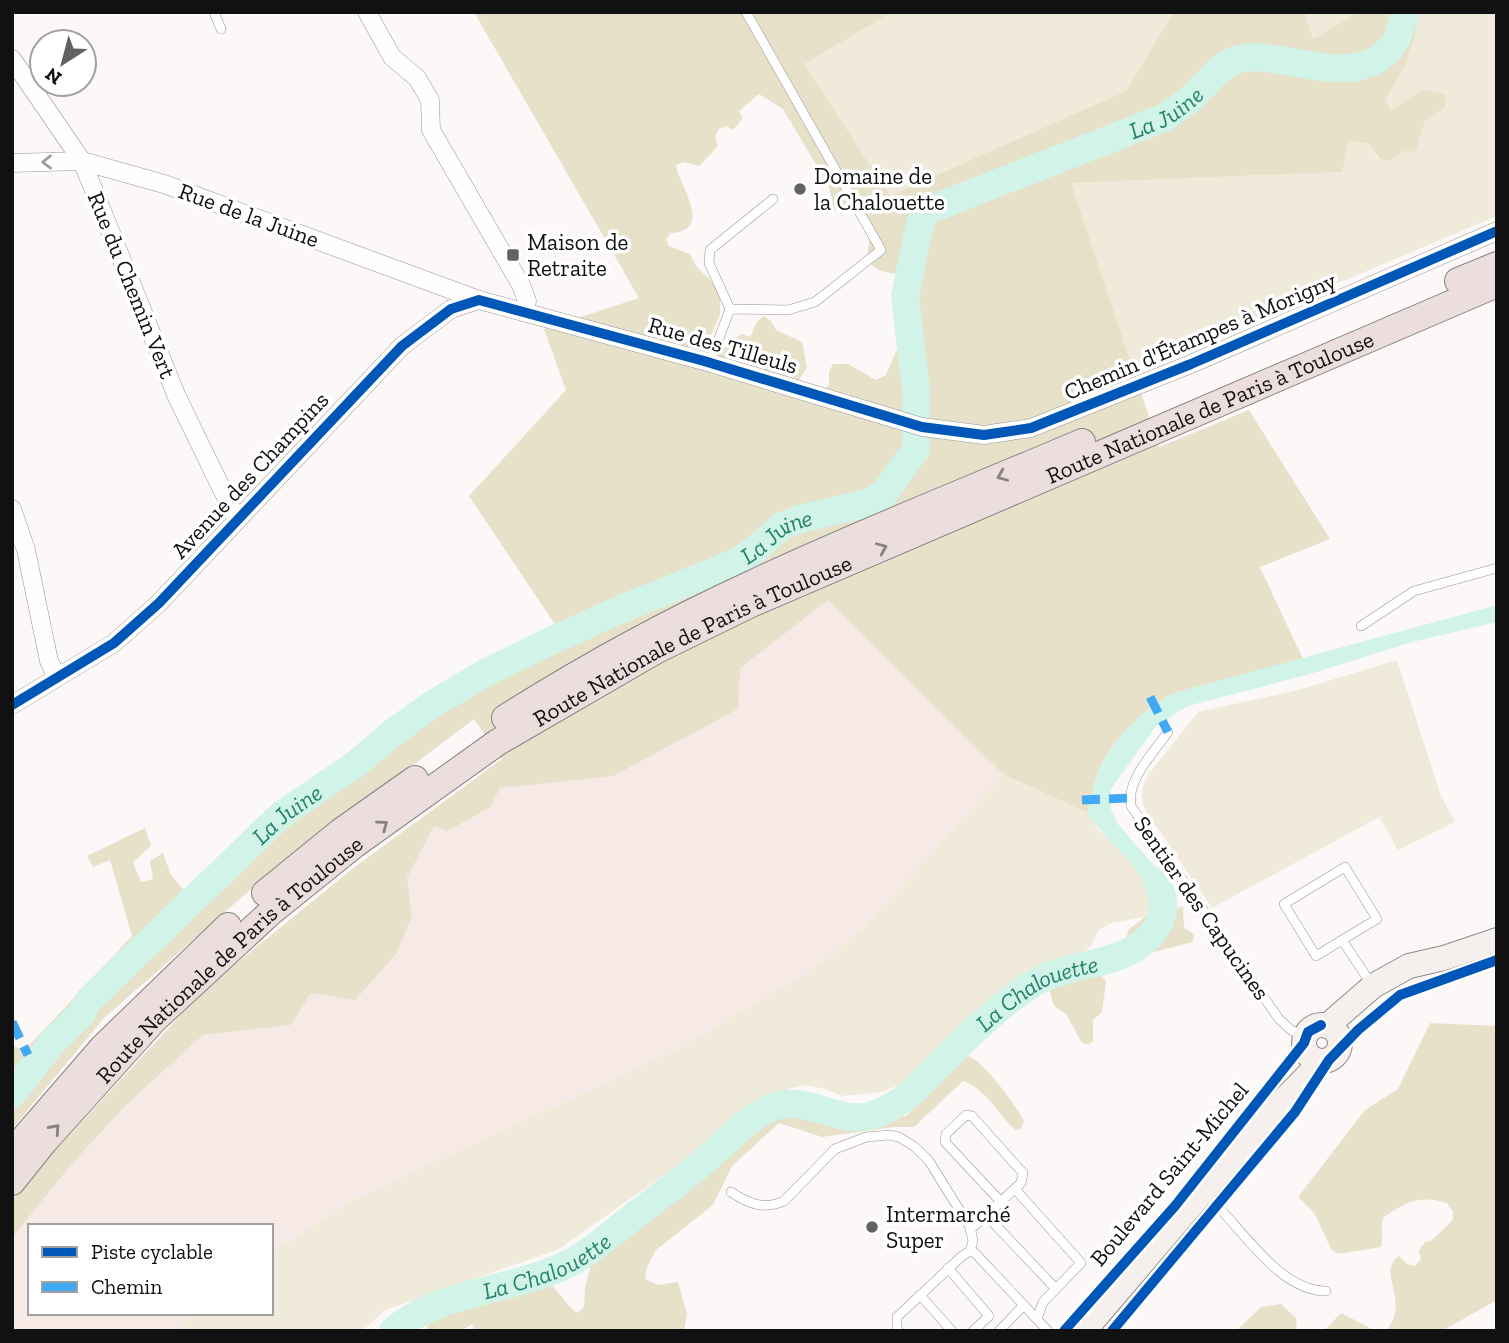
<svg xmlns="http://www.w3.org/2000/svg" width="1509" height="1343" viewBox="0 0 1509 1343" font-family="'Zilla Slab',serif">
<rect width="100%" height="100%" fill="#fcf8f8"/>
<path fill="#f6e9e6" d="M828 599 1003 774 861 931 810 971 680 1048 351 1201 271 1253V1226H30V1313H195L176 1331H12V1238L71 1165 126 1105 203 1035 291 1025 311 993 412 916 407 878 434 825 490 807 499 788 690 734 738 709 739 668Z"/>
<g fill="#f0eada">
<path d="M892 12H1174L1126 91 890 197 803 63Z"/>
<path d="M1305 12H1358L1313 39Z"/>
<path d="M1404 12H1497V216L1133 370 1070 183 1342 172 1348 141 1369 144 1377 158 1394 159 1404 151 1416 152 1425 121 1446 107 1445 96 1424 89 1391 110 1385 98 1406 64 1417 29Z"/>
<path d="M1397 660 1441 796 1455 822 1398 850 1379 817 1212 908 1145 810C1140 797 1141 788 1148 775L1198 712 1298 690Z"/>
<path d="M1003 774 1088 813 1098 829 1132 863 1150 887 1156 902 1151 914 1145 917 1111 923 1098 931 1092 944 1084 952 1031 971 954 1032 915 1078 882 1092 843 1096 825 1089 804 1085 776 1092 758 1100 711 1142 559 1249 385 1310 362 1331H176L195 1313H271V1253L351 1201 680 1048 810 971 861 931Z"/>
</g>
<g fill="#e7e1c9" fill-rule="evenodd">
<path d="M474 12H892L804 64 890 196 1126 91 1174 12H1305L1313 39 1358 12H1404L1417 29 1406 64 1385 99 1391 110 1424 89 1445 95 1446 107 1425 121 1416 152 1404 151C1386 166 1381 163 1369 144L1349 141 1342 172 1071 183 1159 447 1249 410 1330 539 1260 567 1303 659 1174 693C1148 706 1114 738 1101 765 1094 780 1091 797 1088 813L1003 774 828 600 740 668 738 709 613 776 500 788 490 807 448 831 434 826 407 878 412 916 396 954 355 1000 311 993 291 1025 203 1035 126 1105 71 1165 12 1238V1200L46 1160 206 988 356 866 502 759 474 719 259 882 104 1018 12 1129V1046L25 1050 132 936 110 860 93 867 87 856 145 828 151 846 133 862 141 882 153 879 150 861 163 853 171 875 184 890 283 802 451 684 556 626 469 496 566 390 544 329 639 298ZM759 94 783 109 829 186 833 210 853 209C858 216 866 224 869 232 871 238 869 243 868 249 866 269 882 272 897 274L902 313 900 342 886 375 876 380 848 364H833L829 371V385L823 391 798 382 807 367 802 342 776 330 771 321 764 316 757 322 750 337 742 334 736 338 731 349 709 339 720 315V290L696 266 690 254 669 246 666 239 671 233C715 231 678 183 676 165L684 162 699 166 718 146 715 137 719 129 726 126 733 130 743 118 739 111Z"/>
<path d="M1183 906 1184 928 1194 934 1193 942 1127 959 1120 956 1129 929 1145 917 1153 919Z"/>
<path d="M1088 972 1101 974 1106 982 1102 1012 1093 1020V1042L1088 1044 1082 1043 1066 1014 1054 1006 1049 988 1060 976Z"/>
<path d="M1430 1023 1497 1026V1300L1442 1331H1386C1412 1300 1375 1273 1399 1256L1407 1264 1415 1266 1421 1259 1419 1251 1425 1242 1431 1241 1453 1220V1212L1447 1203C1418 1195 1407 1201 1383 1218 1380 1229 1384 1236 1381 1247L1338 1254 1331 1249 1315 1214 1298 1197 1365 1110 1398 1089Z"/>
<path d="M967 1056C982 1058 1017 1107 1024 1121L1021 1129 1015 1130C998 1114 986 1089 963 1081L914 1127H894L822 1137 779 1123 732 1166 713 1205 656 1250 647 1267 645 1279 658 1285 678 1282 687 1314 684 1331H474L472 1324 461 1331 426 1330 434 1310 465 1302 482 1304 547 1282C560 1291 565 1304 577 1313L584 1307 585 1288 593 1256 639 1219 687 1185 742 1137 777 1110 795 1108 865 1122 885 1116H906Z"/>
<path d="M1281 1304 1296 1318 1297 1331H1236L1261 1307Z"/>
<path d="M1341 1313 1376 1331H1324Z"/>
</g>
<path fill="#d1f3e8" d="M1497 605V622L1412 642 1310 674 1188 706 1156 726 1111 789V810L1117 823 1163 876 1177 907C1168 915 1157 920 1145 917L1151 914 1156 903C1142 866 1108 845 1088 813 1091 797 1094 780 1101 765 1114 738 1148 706 1174 693Z"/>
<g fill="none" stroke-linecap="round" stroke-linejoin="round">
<g stroke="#d1f3e8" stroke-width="28">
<path id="s1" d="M12 1094 52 1043 81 1014 88 1001 281 815 356 764 391 734 433 704 485 673 536 648 619 610 735 563 757 548 782 526 800 519 864 504 883 495 916 449V391L905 296 919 228 923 217 929 210 1166 117C1174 111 1183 105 1191 98 1205 86 1219 65 1236 60 1250 55 1266 58 1279 60 1319 66 1373 83 1397 38 1401 30 1403 20 1405 12"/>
<path id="s2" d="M393 1331C439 1290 516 1291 570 1263 593 1251 613 1232 634 1216 659 1197 685 1178 709 1157 729 1140 746 1119 770 1108 804 1092 838 1126 873 1115 905 1104 925 1080 947 1057 971 1033 1011 995 1041 979 1075 962 1125 966 1152 934 1167 916 1165 901 1157 881"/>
</g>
<g stroke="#979595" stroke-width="10">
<g id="service">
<path d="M214 12 221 29"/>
<path d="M730 309 709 263 710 250 773 199"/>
<path d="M710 362 730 309 788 310 815 302 881 250 746 12"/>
<path d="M1361 626 1414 591 1497 568"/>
<path d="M1168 732C1154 752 1126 780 1131 806L1279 1019 1291 1030 1305 1037"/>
<path d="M1342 940 1316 956 1284 904 1345 867 1377 919 1342 940 1372 985"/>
<path d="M1015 1189 1081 1263 1043 1302 1037 1319"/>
<path d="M731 1192C749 1204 764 1210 784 1201L835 1149 866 1137 889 1135 899 1137 915 1147 929 1161 970 1227 973 1241 970 1251"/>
<path d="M1205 1194C1239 1223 1277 1291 1326 1291"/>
<path d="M986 1215 1056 1289"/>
<path d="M970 1230 1021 1183 1023 1173 972 1116 966 1115 946 1134 945 1142 1001 1202"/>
<path d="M948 1268 989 1316 973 1331"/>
<path d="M920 1295 952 1331"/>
<path d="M899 1331 897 1328V1317L962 1256 970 1251 975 1253 1048 1331"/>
<path d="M999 1331 1024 1305"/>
</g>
</g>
<g stroke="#979595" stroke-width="19">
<g id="minor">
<path d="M367 12 392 57 417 78 430 100 431 130 521 285 527 301 524 310"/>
<path d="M12 59 82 161 177 397 237 520"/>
<path d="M12 163 82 161 164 184 479 300"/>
<path d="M12 509 26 550 49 661 57 677"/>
<path d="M12 705 114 643 159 603 402 346 451 309 479 300 704 361 922 427 984 435 1031 428 1191 364 1497 231"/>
</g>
</g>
<g stroke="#8d8c8c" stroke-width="26">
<g id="secondary">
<circle cx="1322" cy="1043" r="18"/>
<path d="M1327 1026 1373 986 1409 966 1444 958 1497 940"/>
<path d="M1084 1331 1263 1121 1321 1062"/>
</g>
</g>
<g stroke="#848282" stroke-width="28">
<g id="primary">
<path d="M1458 281 1497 265"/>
<path d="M505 718C584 668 666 623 751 584 859 533 972 489 1082 442"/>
<path d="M265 893 340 832 415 779"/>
<path d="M12 1152 103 1047 228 926"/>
<path id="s3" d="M12 1182 44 1142 154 1020 272 911 354 845 498 742 657 650 751 604 1497 284"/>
</g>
</g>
<use href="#service" stroke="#fffefe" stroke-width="9"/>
<use href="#minor" stroke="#fffefe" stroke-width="18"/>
<use href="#secondary" stroke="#f5efed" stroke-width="24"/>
<use href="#primary" stroke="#ebdedd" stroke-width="26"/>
<g stroke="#3fa9f5" stroke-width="9" stroke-dasharray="18 9" stroke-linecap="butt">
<path d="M1150 697 1168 732"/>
<path d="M1082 800 1130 798"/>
<path d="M12 1022 28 1055"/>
</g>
<g stroke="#fff" stroke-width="15">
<g id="cycleway">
<path d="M12 705 114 643 159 603 402 346 451 309 479 300 704 361 922 427 984 435 1031 428 1191 364 1497 231"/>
<path d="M1064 1331 1175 1206 1304 1043 1308 1032 1321 1025"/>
<path d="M1112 1331 1295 1112 1329 1060 1358 1030 1400 995 1497 960"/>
</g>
</g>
<use href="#cycleway" stroke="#0057b8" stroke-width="10"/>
</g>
<defs><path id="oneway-chevron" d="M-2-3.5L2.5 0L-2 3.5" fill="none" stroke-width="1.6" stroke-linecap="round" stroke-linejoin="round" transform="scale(1.75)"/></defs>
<use stroke="#a09f9f" href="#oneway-chevron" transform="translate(47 162) rotate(179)"/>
<g stroke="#898281">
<use href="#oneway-chevron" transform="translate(1002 476) rotate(157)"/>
<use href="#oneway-chevron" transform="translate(882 548) rotate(-23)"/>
<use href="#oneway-chevron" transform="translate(383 825) rotate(-36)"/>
<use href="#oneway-chevron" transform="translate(55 1129) rotate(-48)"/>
</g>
<g fill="#636262" stroke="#fff" stroke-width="2.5">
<circle cx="800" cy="189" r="7"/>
<rect x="506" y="248" width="14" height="14" rx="3.5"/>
<circle cx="872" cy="1227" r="7"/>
</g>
<g text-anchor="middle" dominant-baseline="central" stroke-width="7" stroke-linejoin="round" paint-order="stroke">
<g font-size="23" fill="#111" stroke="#fff" text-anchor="start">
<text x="814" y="176">Domaine de<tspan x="814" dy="26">la Chalouette</tspan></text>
<text x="527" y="242">Maison de<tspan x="527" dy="26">Retraite</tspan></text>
<text x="886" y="1214">Intermarché<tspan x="886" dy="26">Super</tspan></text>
</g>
<g font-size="23" fill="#111" stroke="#fff">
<text transform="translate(249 215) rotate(20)">Rue de la Juine</text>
<text transform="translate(132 285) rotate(68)">Rue du Chemin Vert</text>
<text transform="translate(1200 336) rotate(-23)">Chemin d'Étampes à Morigny</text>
<text transform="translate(723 345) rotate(16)">Rue des Tilleuls</text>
<text stroke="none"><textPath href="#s3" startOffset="1446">Route Nationale de Paris à Toulouse</textPath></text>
<text transform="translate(250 475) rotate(-47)">Avenue des Champins</text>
<text stroke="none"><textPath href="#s3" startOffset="878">Route Nationale de Paris à Toulouse</textPath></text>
<text transform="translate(1202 908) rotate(55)">Sentier des Capucines</text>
<text stroke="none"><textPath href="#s3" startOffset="312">Route Nationale de Paris à Toulouse</textPath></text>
<text transform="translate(1169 1174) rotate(-50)">Boulevard Saint-Michel</text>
</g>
<g font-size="24" font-style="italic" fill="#22836a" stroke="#fff">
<text stroke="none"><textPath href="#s1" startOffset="1634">La Juine</textPath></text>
<text stroke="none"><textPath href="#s1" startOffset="961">La Juine</textPath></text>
<text stroke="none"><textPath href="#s1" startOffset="394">La Juine</textPath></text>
<text stroke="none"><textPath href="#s2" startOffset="758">La Chalouette</textPath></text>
<text stroke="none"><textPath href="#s2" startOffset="168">La Chalouette</textPath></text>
</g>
</g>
<rect width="1509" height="1343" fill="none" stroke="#111111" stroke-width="28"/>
<rect x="28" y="1224" width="245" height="91" fill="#ffffff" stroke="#a0a0a0" stroke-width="2"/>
<rect x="42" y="1247" width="35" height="10" fill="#0057b8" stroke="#a0a0a0" stroke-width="2"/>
<text x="91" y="1259" font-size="21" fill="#111111">Piste cyclable</text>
<rect x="42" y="1282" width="35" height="10" fill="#3fa9f5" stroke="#a0a0a0" stroke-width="2"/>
<text x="91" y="1294" font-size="21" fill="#111111">Chemin</text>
<g transform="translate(63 63) rotate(216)"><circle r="33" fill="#ffffff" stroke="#a0a0a0" stroke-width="2"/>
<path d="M0-5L12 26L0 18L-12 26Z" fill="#636262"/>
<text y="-10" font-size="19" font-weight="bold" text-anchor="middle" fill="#111111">N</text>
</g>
</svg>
